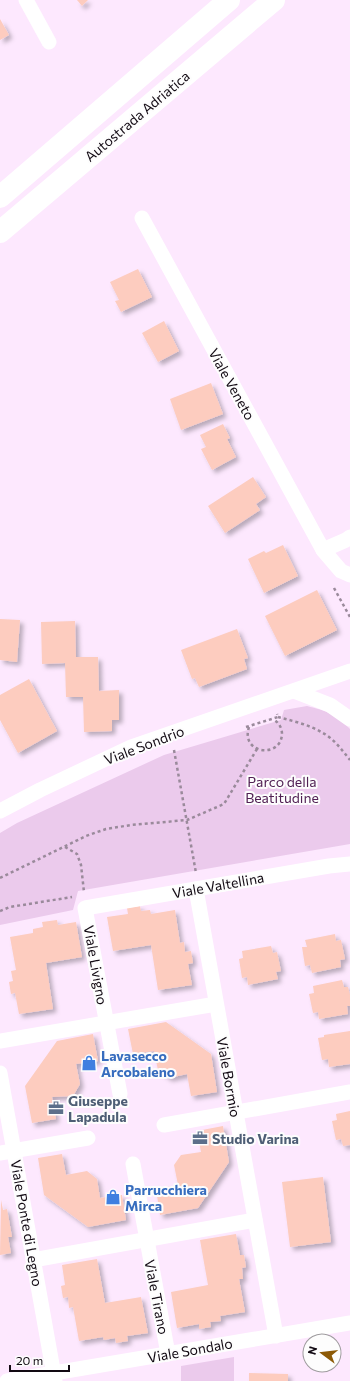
<svg xmlns="http://www.w3.org/2000/svg" width="350" height="1381" viewBox="0 0 350 1381" font-family="Commissioner,sans-serif">
<defs>
<filter id="shadow"><feDropShadow dx="3.5" dy="3.5" stdDeviation="2" flood-color="#0004"/></filter>
</defs>
<rect width="100%" height="100%" fill="#fde8fe"/>
<g fill="#ebcaec">
<path d="M307 706C327 711 335 714 350 729V844L78 891 73 910 0 925V833L17 823 164 755 281 720 284 710Z"/>
<path d="M234 1357V1381H181V1366Z"/>
</g>
<g fill="#fdccbf" filter="url(#shadow)">
<path d="M77 0H88L82 6Z"/>
<path d="M0 19 9 35 0 40Z"/>
<path d="M138 269 152 297 121 312 115 301 119 300 110 282Z"/>
<path d="M164 321 179 351 158 362 142 333Z"/>
<path d="M211 383 223 414 181 430 170 399Z"/>
<path d="M223 424 230 438 227 439 236 457 212 470 201 449 206 447 200 435Z"/>
<path d="M253 477 266 497 256 504 260 510 225 533 208 506Z"/>
<path d="M283 545 298 576 264 593 248 559 264 551 266 553Z"/>
<path d="M317 590 337 630 285 656 265 616Z"/>
<path d="M0 619 20 620 17 662 0 660Z"/>
<path d="M75 621 76 657H98L99 691 119 690V720H112V731L84 732 83 697H66L65 663 42 664 41 622Z"/>
<path d="M237 629 248 658 244 659 247 669 199 687 195 678 192 679 181 650Z"/>
<path d="M29 679 57 731 18 753 0 720V695Z"/>
<path d="M140 906 141 911 150 910 151 914 175 910 180 943 184 942 185 952 191 951 193 963 188 964 192 985 158 990 151 945 113 951 107 917 128 914 127 908Z"/>
<path d="M57 920 58 925 76 922 82 957 46 963 53 1009 19 1014 15 993 11 994 9 982 13 981 11 971 16 970 10 937 33 933V929L43 927 42 922Z"/>
<path d="M335 934 336 941 341 940 345 959 340 960 341 967 312 973 310 965 305 966 302 947H307L305 940Z"/>
<path d="M271 946 273 953 277 952 281 971 276 972 278 979 248 985 247 977 242 978 239 959 243 958 242 951Z"/>
<path d="M342 980 344 987H348L350 995V1006H347L348 1014 319 1019 318 1012 313 1013 309 994 314 993 313 986Z"/>
<path d="M166 1022 211 1054 217 1092 191 1096 187 1074 169 1078 158 1070 154 1051 133 1054 128 1029Z"/>
<path d="M350 1031V1064L329 1067 328 1059 322 1060 318 1038 324 1037V1035Z"/>
<path d="M93 1034 98 1061 76 1064 80 1084 73 1096 52 1097 56 1119 32 1123 25 1086 57 1041Z"/>
<path d="M350 1111V1145L343 1146 341 1139 336 1140 332 1121 337 1120 336 1114Z"/>
<path d="M223 1126 229 1162 198 1208 160 1215 156 1189 178 1185 174 1165 181 1155 201 1152 197 1131Z"/>
<path d="M62 1154 66 1175 87 1171 97 1179 100 1198 122 1195 126 1220 88 1227 44 1195 38 1158Z"/>
<path d="M323 1177 331 1242 290 1247 282 1182Z"/>
<path d="M1 1200 3 1210 7 1209 12 1237H8L11 1253 0 1255Z"/>
<path d="M236 1234 240 1255H244L246 1267 242 1268 243 1279H239L245 1312 220 1316 221 1321 210 1322 211 1327 199 1329V1324L177 1328 171 1292 208 1285 200 1240Z"/>
<path d="M97 1259 105 1303 141 1297 148 1333 127 1336 128 1341 116 1343 115 1338 104 1340 103 1337 79 1341 73 1307 69 1308 68 1297 63 1298 61 1286 65 1285 62 1265Z"/>
<path d="M249 1373 288 1374V1381H249Z"/>
</g>
<g fill="none" stroke-linecap="round" stroke-linejoin="round">
<g stroke="#9a8a9b" stroke-width="2.5" stroke-dasharray="3 3" stroke-linecap="butt">
<path d="M334 588 350 617"/>
<path d="M278 717C293 721 310 725 323 733 334 739 342 750 350 760"/>
<path d="M246 727 278 717 277 714"/>
<path d="M249 727C240 754 281 759 282 734 282 727 278 722 273 719"/>
<path d="M174 750 196 873"/>
<path d="M65 847 77 854 81 865 84 892"/>
<path d="M0 878 86 836 106 829 131 825 187 820 224 804 257 749"/>
<path d="M0 911 10 907 72 897"/>
</g>
<g stroke="#fff" stroke-width="15">
<path d="M26 0 49 42"/>
<path d="M142 218 323 550 341 571 350 575"/>
<path d="M323 550 346 540 350 537"/>
<path d="M294 691 330 705 350 719"/>
<path d="M0 811 40 790 131 747 350 671"/>
<path d="M196 889 276 1336"/>
<path d="M0 1041 216 1004"/>
<path d="M0 1073 55 1381"/>
<path d="M120 1094 85 908 329 866 350 864"/>
<path d="M164 1125 350 1092"/>
<path d="M0 1153 88 1138"/>
<path d="M133 1164 168 1354"/>
<path d="M33 1260 255 1220"/>
<path d="M7 1381 350 1323"/>
</g>
<g stroke="#fff" stroke-width="22">
<path d="M0 197 229 0"/>
<path d="M0 232 274 0"/>
</g>
</g>
<defs>
<g id="shop-bare" transform="scale(1.2)"><path d="M-5-2.5h2.3a2.7 3.5 0 0 1 5.4 0H5L5.5 6h-11ZM-1.5-2.5h3a1.5 2.3 0 0 0-3 0Z" fill="#3f7fe0" stroke="#fdfdfd" stroke-width="2.5" paint-order="stroke"/></g>
<g id="office-bare" transform="scale(1.2)"><path d="M-6-3h4V-5.5h4V-3h4V5H-6ZM-1-4.5V-3h2v-1.5ZM-6 0V1H6V0Z" fill="#5c6f8a" stroke="#fdfdfd" stroke-width="2.5" paint-order="stroke"/></g>
</defs>
<g fill-rule="evenodd">
<use href="#shop-bare" x="89" y="1063"/>
<use href="#office-bare" x="56" y="1108"/>
<use href="#office-bare" x="200" y="1138"/>
<use href="#shop-bare" x="113" y="1197"/>
</g>
<g text-anchor="middle" dominant-baseline="central" stroke-width="4" stroke-linejoin="round" paint-order="stroke">
<g font-size="14" fill="#120a13" stroke="#fdfdfd">
<text transform="translate(137 116) rotate(-40)">Autostrada Adriatica</text>
<text transform="translate(232 384) rotate(61)">Viale Veneto</text>
<text transform="translate(144 745) rotate(-21)">Viale Sondrio</text>
<text transform="translate(218 885) rotate(-10)">Viale Valtellina</text>
<text transform="translate(96 965) rotate(80)">Viale Livigno</text>
<text transform="translate(229 1077) rotate(80)">Viale Bormio</text>
<text transform="translate(27 1223) rotate(80)">Viale Ponte di Legno</text>
<text transform="translate(157 1297) rotate(79)">Viale Tirano</text>
<text transform="translate(190 1350) rotate(-10)">Viale Sondalo</text>
</g>
<g font-size="14" fill="#512054" stroke="#fdfdfd">
<text x="282" y="781">Parco della<tspan x="282" dy="16">Beatitudine</tspan></text>
</g>
<g font-size="14" font-weight="bold" fill="#366cbe" stroke="#fdfdfd" text-anchor="start">
<text x="101" y="1055">Lavasecco<tspan x="101" dy="16">Arcobaleno</tspan></text>
<text x="125" y="1189">Parrucchiera<tspan x="125" dy="16">Mirca</tspan></text>
</g>
<g font-size="14" font-weight="bold" fill="#4e5e75" stroke="#fdfdfd" text-anchor="start">
<text x="68" y="1100">Giuseppe<tspan x="68" dy="16">Lapadula</tspan></text>
<text x="212" y="1138">Studio Varina</text>
</g>
</g>
<g transform="translate(322 1353) rotate(285)"><circle r="19" fill="#fdfdfd" stroke="#9f9c9f"/>
<path d="M0-3L7 15L0 10L-7 15Z" fill="#8d5a06"/>
<text y="-6" font-size="11" font-weight="bold" text-anchor="middle" fill="#120a13">N</text>
</g>
<path d="M10 1365v6h59v-6" fill="none" stroke="#120a13" stroke-width="2"/>
<text x="16" y="1365" font-size="12" fill="#120a13" stroke="#fdfdfd" stroke-width="3" paint-order="stroke">20 m</text>
</svg>
